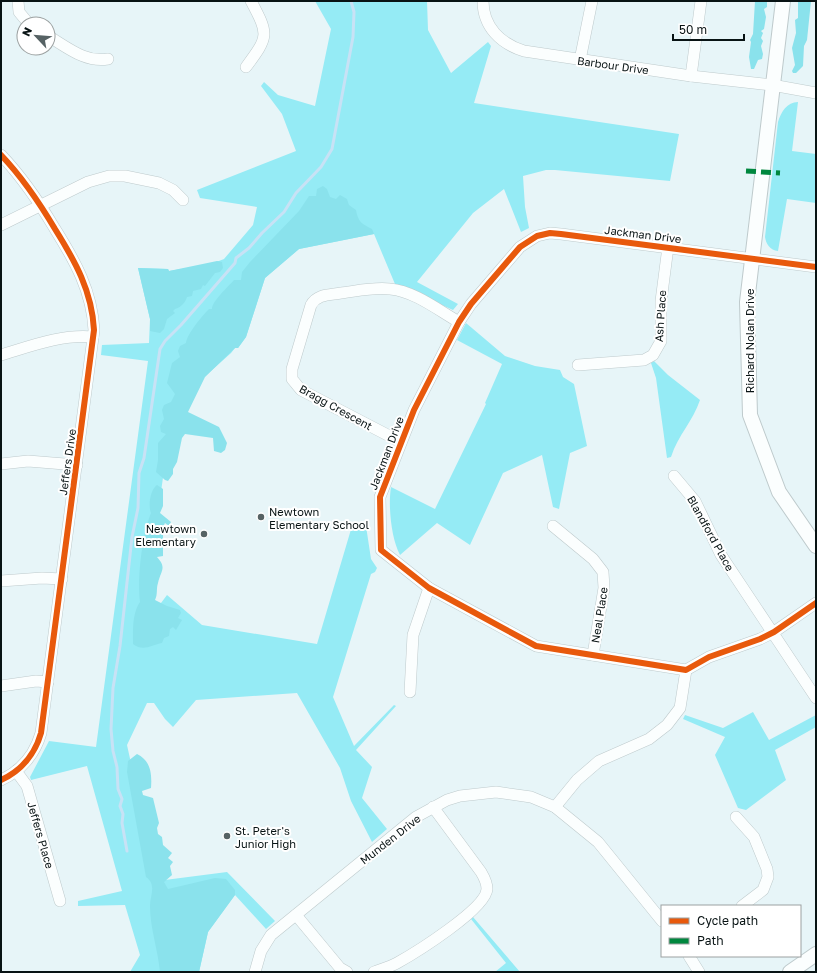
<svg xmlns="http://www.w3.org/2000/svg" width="817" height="973" viewBox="0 0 817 973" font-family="'Golos Text',sans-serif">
<rect width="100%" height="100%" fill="#e7f5f8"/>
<g fill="#95ebf5">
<path d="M315 1H427L428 30 451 73 488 42 491 46 474 103 679 134 670 181 555 170H546L523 176 525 207 529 228 521 232 504 189 473 213 417 282 458 304 453 310 395 284 374 234 299 249 265 278 246 337 238 348H235L231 353 173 405 144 615 158 607 167 595 202 625 317 644 352 526H366L371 559 377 568 375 572 371 574 333 697 354 746 394 705 396 706 356 750 372 767 362 798 387 829 372 842 351 801 340 768 297 693 196 700 173 727 165 719 154 703H147L127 745 157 881 227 872 275 921 266 929 235 895 208 932 199 972H130L140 955 125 905 78 906V901L122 891 87 766 31 780 30 777 49 741 96 747 148 361 101 355 102 345 149 343 150 319 138 268 168 269 169 271 211 264 224 259 253 225 257 207 200 198 197 190 296 151 282 114 261 86 264 82 278 95 315 106 331 29Z"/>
<path d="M798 102 792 151 816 154V203L787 199 778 251C770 250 766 244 765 237L778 122C781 112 787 102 798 102Z"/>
<path d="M466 323 505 356 535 366 560 370 563 377 574 384 587 446 570 453 559 509 553 507 542 455 503 473 470 545 437 523 400 555C391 538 388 505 391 487L435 509 486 404 485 403 502 364 457 340Z"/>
<path d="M654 361 668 375 700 400C693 421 678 435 671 457L667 458 656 378 651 363Z"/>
<path d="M753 712 769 740 816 715V727L775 750 786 780 746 810 738 808 715 755 725 737 683 719 685 715 723 728Z"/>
<path d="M473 917 520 972H495L506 963 471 919Z"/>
</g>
<g fill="#8ae2ec">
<path d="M755 1H767V7L764 9 766 17 764 29 761 31 763 33 761 38 763 41 761 46 763 54 762 59 758 60 754 69H751L749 57 751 42 750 40 753 34Z"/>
<path d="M798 1H811L807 40 804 46 803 66 796 73H793L792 71 795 65 792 48 796 33 795 20 798 18Z"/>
<path d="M323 186 327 189 330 197 336 199 340 195 347 199 349 205 356 210C358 222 362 224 372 229L374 234 299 249 265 278 246 337 238 348H235L205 377 188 412 219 427 227 443 225 450 221 453 214 451 213 438 185 434 182 438 177 462 173 469V474L168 481 165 480 156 472 158 460V443L166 434 161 432 160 426 164 419 162 410 164 405 171 402 175 394 167 383 172 363 180 357 178 351 180 346 186 343C187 334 202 316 209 309H212C212 301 228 287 234 280H241L242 272 250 262 299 211 309 196H316L317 189Z"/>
<path d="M217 261 222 262 223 268 220 272 215 273 205 286 203 285 201 289 193 291 192 296 187 297C185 303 181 307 175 309L173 311 175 313 167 319 164 329 160 333 150 331V319L138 268 168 269 169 271Z"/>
<path d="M157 485 163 489V506L160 513 171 522 169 526 165 523 164 525 167 527 163 535V556L157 557C167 568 161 570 158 583 156 589 158 594 155 600L167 606 180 610 181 613 178 618 182 620 176 630 173 627 170 629 169 636 164 638 162 643C152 645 143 652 133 644 133 632 132 613 140 602 137 579 142 535 151 513 148 506 150 490 157 485Z"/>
<path d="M137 754C151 761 152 774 151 788L142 791 143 795 153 798 159 823 157 828 158 834 162 837 163 845 172 853 168 858 173 862 170 866 172 875 164 882 168 889 215 878 226 879 235 890V895L208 932 199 972H160C158 950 150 928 150 906 150 895 157 885 146 877L127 772 128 761Z"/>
</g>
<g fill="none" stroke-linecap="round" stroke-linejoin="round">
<path stroke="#c8e2f5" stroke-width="3" d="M127 851 122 823 123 814 120 806 122 799 118 789 117 767 113 751 111 729 113 688 120 646 132 537 138 508 139 473 144 458 160 349 165 341 181 325 235 263 236 258 249 248 262 233 284 212 296 193 321 167 332 149 353 37 354 12 351 1"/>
<g stroke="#becacc" stroke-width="12">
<g id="minor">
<path d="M18 1 19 12 29 24"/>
<path d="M483 1C483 27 501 44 524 51L691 76 772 85 816 93"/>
<path d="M48 36C67 47 85 63 108 59"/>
<path d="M580 60 592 1"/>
<path d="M246 67C269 36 269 35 251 1"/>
<path d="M691 76 701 1"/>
<path d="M1 155C22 177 39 202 55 229 75 261 92 291 94 330L41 733C35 754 21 771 1 780"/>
<path d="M1 225 88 182 109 176H125L159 183 173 190 183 200"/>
<path d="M816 267 561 234 550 233 537 236 520 247 471 304 459 322 414 410 380 497 381 550 429 588 536 646 686 670 709 657 760 639 774 632 816 603"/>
<path d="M1 355C31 346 62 334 93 337"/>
<path d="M578 365 644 360 653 355 661 341V301L668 247"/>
<path d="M401 442 301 390 292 379V369L311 305C317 294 329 295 341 293 357 291 374 287 390 289 414 291 438 310 459 322"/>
<path d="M1 464 28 461 77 465"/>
<path d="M674 476 695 501 721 555 816 698"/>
<path d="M553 526 593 559 603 572 604 588 593 655"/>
<path d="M1 581 42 578 62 579"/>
<path d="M1 686 36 681 48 682"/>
<path d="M410 692 413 635 429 588"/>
<path d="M16 771 27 786 60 901"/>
<path d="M555 807 577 780 599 761 649 739 667 725 680 708 686 670"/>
<path d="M736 817 754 837 767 869 768 877 763 890 742 906"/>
<path d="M296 915 340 968 347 972"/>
<path d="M689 956 699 972"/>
<path d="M255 972 261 951 271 935 416 817 447 800 460 796 496 792 531 797 555 807 598 842 662 921"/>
<path d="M374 972C382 969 390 967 397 963 415 953 486 909 487 889 487 883 484 877 481 872L433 807"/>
</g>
</g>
<g stroke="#becacc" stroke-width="16">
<g id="major">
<path d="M783 1 747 302 750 415 779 492 816 546"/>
<path d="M790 972 816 954"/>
</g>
</g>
<use href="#minor" stroke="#fbfefe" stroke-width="11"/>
<use href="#major" stroke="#fbfefe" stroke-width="14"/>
<path stroke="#00873e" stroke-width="5" stroke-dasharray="10 5" stroke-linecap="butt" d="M746 171 780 173"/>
<g stroke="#fff" stroke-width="8">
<g id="cycleway">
<path d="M1 155C22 177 39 202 55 229 75 261 92 291 94 330L41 733C35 754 21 771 1 780"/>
<path d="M816 267 561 234 550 233 537 236 520 247 471 304 459 322 414 410 380 497 381 550 429 588 536 646 686 670 709 657 760 639 774 632 816 603"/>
</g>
</g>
<use href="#cycleway" stroke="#e8590c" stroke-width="6"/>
</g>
<g fill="#566264" stroke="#fff" stroke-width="1.5">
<circle cx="261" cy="517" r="4"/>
<circle cx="204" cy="534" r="4"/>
<circle cx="227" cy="836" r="4"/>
</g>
<g text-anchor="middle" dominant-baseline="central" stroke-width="4" stroke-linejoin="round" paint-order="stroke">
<g font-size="11" fill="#081314" stroke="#fff">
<text transform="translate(613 65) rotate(8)">Barbour Drive</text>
<text transform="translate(643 234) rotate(7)">Jackman Drive</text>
<text transform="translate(660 316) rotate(-86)">Ash Place</text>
<text transform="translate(749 341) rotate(-90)">Richard Nolan Drive</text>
<text transform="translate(336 407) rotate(29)">Bragg Crescent</text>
<text transform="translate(386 453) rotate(-69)">Jackman Drive</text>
<text transform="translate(67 462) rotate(-82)">Jeffers Drive</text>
<text transform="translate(711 533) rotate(61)">Blandford Place</text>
<text transform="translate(599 615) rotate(-81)">Neal Place</text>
<text transform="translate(41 835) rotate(74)">Jeffers Place</text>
<text transform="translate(390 839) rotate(-38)">Munden Drive</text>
</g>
<g font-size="11" fill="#081314" stroke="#fff" text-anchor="start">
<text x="269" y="511">Newtown<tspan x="269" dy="13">Elementary School</tspan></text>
<text x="196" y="528" text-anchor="end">Newtown<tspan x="196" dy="13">Elementary</tspan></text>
<text x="235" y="830">St. Peter's<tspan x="235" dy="13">Junior High</tspan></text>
</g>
</g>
<rect width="817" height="973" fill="none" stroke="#081314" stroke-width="4"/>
<rect x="661" y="905" width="140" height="52" fill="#ffffff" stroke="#9ca1a1"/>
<rect x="669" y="918" width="20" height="6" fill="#e8590c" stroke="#9ca1a1"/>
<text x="697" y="925" font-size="12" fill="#081314">Cycle path</text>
<rect x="669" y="938" width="20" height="6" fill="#00873e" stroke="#9ca1a1"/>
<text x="697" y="945" font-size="12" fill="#081314">Path</text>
<g transform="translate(36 36) rotate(296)"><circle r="19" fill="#ffffff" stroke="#9ca1a1"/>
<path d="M0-3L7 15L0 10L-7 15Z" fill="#566264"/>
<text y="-6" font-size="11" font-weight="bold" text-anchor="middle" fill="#081314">N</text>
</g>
<path d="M673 34v6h71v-6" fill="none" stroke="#081314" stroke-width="2"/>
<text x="679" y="34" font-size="12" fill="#081314" stroke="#ffffff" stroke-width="3" paint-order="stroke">50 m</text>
</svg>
